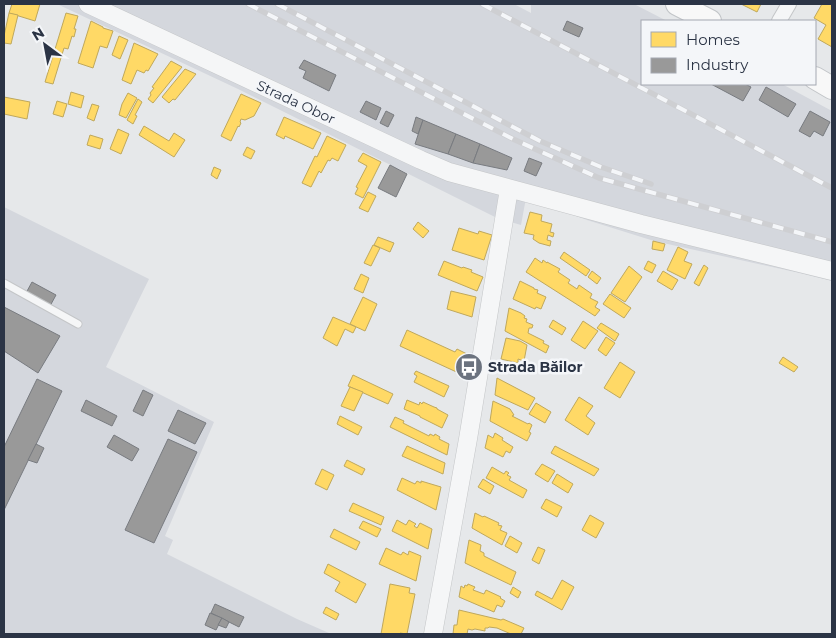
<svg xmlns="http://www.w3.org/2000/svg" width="836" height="638" viewBox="0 0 836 638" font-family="Montserrat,sans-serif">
<rect width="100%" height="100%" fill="#e6e8ea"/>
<g fill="#d4d7dd">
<path d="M57 4H514L531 13V4H634L667 21H642V84H782L832 111V281L795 272 654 241 587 220 526 198 521 225 497 218 238 89Z"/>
<path d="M4 207 149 279 106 367 214 422 165 536 173 540 167 554 297 619 329 633 328 634H4Z"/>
</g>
<g fill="#ffd966" stroke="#bfa85c">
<path d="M12 4H40L35 21 9 13Z"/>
<path d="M741 4H761L757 12Z"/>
<path d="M822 4H832V47L818 39 826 25 814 18Z"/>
<path d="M9 13 18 15 11 44 4 43V36Z"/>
<path d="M66 13 78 16 74 29H76L74 37 72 36 68 49 64 48 53 84 45 82Z"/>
<path d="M91 21 103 27V28L113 31 107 48 100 46 93 68 78 63Z"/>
<path d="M119 36 128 40 120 59 112 55Z"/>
<path d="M134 43 158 54 148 71 146 70 144 73 137 70 131 84 122 80Z"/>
<path d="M171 61 182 67 153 103 148 99 151 95 150 93 154 88 152 87Z"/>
<path d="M185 69 196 74 175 100 173 99 169 103 162 97Z"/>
<path d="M71 92 84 96 81 108 68 104Z"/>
<path d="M128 93 137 98 126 118 119 115 122 104Z"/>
<path d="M241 94 261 103 254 116 245 120 241 119 240 122 241 123 239 127 238 126 231 141 221 136Z"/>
<path d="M4 97 30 102 27 119 4 114Z"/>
<path d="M138 99 142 102 135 115 137 116 133 124 127 120Z"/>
<path d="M57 101 67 104 63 117 53 114Z"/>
<path d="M92 104 99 106 94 121 87 118Z"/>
<path d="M284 117 321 133 313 149 285 136 284 139 276 135Z"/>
<path d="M144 126 169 141 174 133 185 140 174 157 139 135Z"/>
<path d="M118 129 129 134 121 154 110 149Z"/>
<path d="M90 135 103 139 100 149 87 145Z"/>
<path d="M327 136 346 145 338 161 332 158 330 161 328 160 321 173 319 171 311 187 302 183 315 156 317 157Z"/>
<path d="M247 147 255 151 251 159 243 155Z"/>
<path d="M363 153 381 162 363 198 355 194 358 188 356 187 367 166 358 161Z"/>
<path d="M214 167 221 170 217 179 211 175Z"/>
<path d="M368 192 376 196 368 212 359 208Z"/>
<path d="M530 212 542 215 541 221 552 224 550 232 554 233 553 237 548 235 547 240 551 241 550 246 539 243 533 239 534 235 524 233Z"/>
<path d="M418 222 429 231 423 238 413 229Z"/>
<path d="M459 228 478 234 479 231 492 235 484 260 452 250Z"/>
<path d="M378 237 394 243 390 252 374 245Z"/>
<path d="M653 241 665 244 663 251 652 249Z"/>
<path d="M373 245 380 248 371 266 364 263Z"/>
<path d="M678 247 688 252 684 261 692 264 685 279 667 270Z"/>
<path d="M564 252 590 270 586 276 560 258Z"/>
<path d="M535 258 542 263 543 260 547 263V262L560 269 558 272 570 280 568 283 577 289 579 285 592 294 590 298 598 302 595 307 600 310 595 316 526 272Z"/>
<path d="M444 261 462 268 463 267 472 270 471 272 483 277 477 291 438 275Z"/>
<path d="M648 261 656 265 652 273 644 269Z"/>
<path d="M704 265 708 268 699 286 694 283Z"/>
<path d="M629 266 642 277 625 302 611 293Z"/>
<path d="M592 271 601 278 597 284 588 277Z"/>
<path d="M663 271 678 280 672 290 657 281Z"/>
<path d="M361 274 369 278 363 293 354 289Z"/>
<path d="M520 281 534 288V289L538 290 537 293 546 297 541 309 536 307 535 309 513 299Z"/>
<path d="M451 291 476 297 472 317 447 309Z"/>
<path d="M610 294 631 308 624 318 603 304Z"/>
<path d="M363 297 377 304 365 331 350 324Z"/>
<path d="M509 308 521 313 525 316 524 318 527 319 526 322 533 325 532 328H529L528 333 544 341 543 343 549 346 546 353 505 331Z"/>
<path d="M333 317 356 327 353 333 345 329 337 346 323 338Z"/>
<path d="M553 320 566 328 562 335 549 327Z"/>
<path d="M583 321 598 331 585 349 571 340Z"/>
<path d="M601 323 619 334 615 341 597 328Z"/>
<path d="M407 330 455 352 457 349 469 355 468 362 465 361 463 375 400 346Z"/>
<path d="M606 337 615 343 606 356 598 350Z"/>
<path d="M506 338 520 341 527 345 524 361 518 359V363L501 359Z"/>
<path d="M783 357 798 367 794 372 779 363Z"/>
<path d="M620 362 635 372 620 398 604 388Z"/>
<path d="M416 371 449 386 444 397 414 382 417 376 414 374Z"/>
<path d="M353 375 393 394 388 404 348 386Z"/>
<path d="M497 378 535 398 528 410 495 395Z"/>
<path d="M350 387 363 392 354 411 341 406Z"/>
<path d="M579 397 593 406 586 416 595 423 588 435 565 420Z"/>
<path d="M407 400 419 405 420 402 422 404 423 402 434 407 437 408V409L448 415 442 428 420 417V416L404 409Z"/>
<path d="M493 401 510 409 514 415 512 416 528 424 529 423 532 425 529 432 531 433 527 441 490 421Z"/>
<path d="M536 403 551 412 545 423 529 414Z"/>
<path d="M340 416 362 427 358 435 337 424Z"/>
<path d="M395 417 404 421 403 423 429 436 430 434 434 436 435 434 440 437 439 439 449 444 447 455 390 427Z"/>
<path d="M495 433 503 438 502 440 513 447 510 453 506 451 503 457 485 448 488 435 493 438Z"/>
<path d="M407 446 445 463 443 474 402 456Z"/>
<path d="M555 446 599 469 594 476 551 453Z"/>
<path d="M347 460 365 469 362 475 344 466Z"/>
<path d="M542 464 555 471 548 482 535 474Z"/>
<path d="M492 467 504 474 506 471 509 473 507 475 511 477 509 480 527 490 523 498 486 478Z"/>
<path d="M322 469 334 475 327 490 315 484Z"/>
<path d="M557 474 573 484 568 493 552 483Z"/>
<path d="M402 478 415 484 417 481 421 483V481L441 487 436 510 397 490Z"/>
<path d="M483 479 494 486 490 494 478 487Z"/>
<path d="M546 499 562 507 557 517 541 508Z"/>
<path d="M353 503 384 517 381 525 349 511Z"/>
<path d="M475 513 483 517 484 516 499 523 498 525 502 526 500 530 507 533 502 545 472 528Z"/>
<path d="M590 515 604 523 596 538 582 530Z"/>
<path d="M397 520 406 525 409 520 416 524 414 526 417 528 420 523 432 529 428 549 392 531Z"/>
<path d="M363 521 381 529 377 537 359 528Z"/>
<path d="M334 529 360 542 356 550 330 537Z"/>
<path d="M510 536 522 543 517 553 505 546Z"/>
<path d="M469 540 481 545 480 551 484 553V556L516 572 511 585 465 563Z"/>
<path d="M538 547 545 550 539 564 532 560Z"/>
<path d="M386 548 401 555 403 552 408 555 409 551 421 556 416 581 379 564Z"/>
<path d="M328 564 366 584 356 603 335 591 340 582 324 573Z"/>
<path d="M562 580 574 587 562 610 535 595 537 591 552 599Z"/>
<path d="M390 584 410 588 409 593 415 594 407 634 400 633V634H381Z"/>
<path d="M468 584 475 587 473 590 484 594 486 590 501 597 500 598 505 601 502 607 497 605 494 612 459 597 461 586 464 588 465 585 467 586Z"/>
<path d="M513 587 521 592 518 598 510 593Z"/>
<path d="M326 607 339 614 336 620 323 613Z"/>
<path d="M459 610 501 620 503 619 524 628 521 634H511L497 628 489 627 488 628H485V631L475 629 472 630 468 629 467 634H453L454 625H457Z"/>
</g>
<g fill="#999" stroke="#787b80">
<path d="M567 21 583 28 579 37 563 30Z"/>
<path d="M304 60 336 75 329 91 303 78 306 71 299 68Z"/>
<path d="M711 84H745L751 87 743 101Z"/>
<path d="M766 87 796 104 788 117 759 100Z"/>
<path d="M366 101 381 108 376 120 360 112Z"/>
<path d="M386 111 394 115 388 127 380 123Z"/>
<path d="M810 111 830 122 823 136 814 131 810 137 799 131Z"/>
<path d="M416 117 423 120 418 134 412 131Z"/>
<path d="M423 120 456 134 448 154 415 144Z"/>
<path d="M456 134 480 144 473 163 448 154Z"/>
<path d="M480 144 512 158 507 170 473 163Z"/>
<path d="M529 158 542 163 536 176 524 171Z"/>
<path d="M390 165 407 174 396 197 378 188Z"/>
<path d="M32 282 56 295 50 306 26 293Z"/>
<path d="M4 307 60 336 38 373 4 351Z"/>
<path d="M37 379 62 391 4 510V447Z"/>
<path d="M143 390 153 395 143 416 133 411Z"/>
<path d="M86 400 117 416 112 426 81 411Z"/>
<path d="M178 410 206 423 195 444 168 431Z"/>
<path d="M114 435 139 449 132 461 107 447Z"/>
<path d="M168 439 197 452 154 543 125 530Z"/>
<path d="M36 444 44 448 37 463 28 460Z"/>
<path d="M215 604 244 617 239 627 211 613Z"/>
<path d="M210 613 222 618 216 630 205 625Z"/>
<path d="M222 618 229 622 226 628 218 625Z"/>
</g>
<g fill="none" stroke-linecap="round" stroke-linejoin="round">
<g stroke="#c4c6c8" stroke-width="9">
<path id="service" d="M4 283 78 324"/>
</g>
<g stroke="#c4c6c8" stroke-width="16">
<path id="minor" d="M779 21 789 4"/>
</g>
<g stroke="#c4c6c8" stroke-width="19">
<g id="tertiary">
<path d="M88 4 421 160 449 172 641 224 832 271"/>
<path d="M433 634 468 439 509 189"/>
</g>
</g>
<g stroke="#c2c5c8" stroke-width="24">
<g id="primary">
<path d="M677 4 710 21"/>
<path d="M815 78 832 88"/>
</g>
</g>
<use href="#service" stroke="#f5f6f7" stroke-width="7"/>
<use href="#minor" stroke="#f5f6f7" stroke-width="14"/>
<use href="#tertiary" stroke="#f5f6f7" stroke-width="18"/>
<use href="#primary" stroke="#f8f8f8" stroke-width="22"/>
<g stroke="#cecfd2" stroke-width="5.5">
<g id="rail">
<path d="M248 4 513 139 599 178 832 242"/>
<path d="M277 4 540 141 601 167 651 184"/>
<path d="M482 4 832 188"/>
</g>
</g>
<use href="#rail" stroke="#f4f6f9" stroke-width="4" stroke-dasharray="11" stroke-linecap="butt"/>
</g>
<defs>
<g id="bus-disc" transform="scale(1.4375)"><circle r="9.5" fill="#6c737f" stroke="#f4f6f9"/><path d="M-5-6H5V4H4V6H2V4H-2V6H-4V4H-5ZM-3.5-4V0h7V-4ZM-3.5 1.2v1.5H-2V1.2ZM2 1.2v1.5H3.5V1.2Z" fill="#fff"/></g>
</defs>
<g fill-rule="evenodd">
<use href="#bus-disc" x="469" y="367"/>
</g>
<g text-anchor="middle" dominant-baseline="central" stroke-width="5" stroke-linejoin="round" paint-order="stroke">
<g font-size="14" fill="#2b3445" stroke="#f4f6f9">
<text transform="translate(296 102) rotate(25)">Strada Obor</text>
</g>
<g font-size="14" font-weight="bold" fill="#2b3445" stroke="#f4f6f9" text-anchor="start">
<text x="488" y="367">Strada Băilor</text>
</g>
</g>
<rect width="836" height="638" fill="none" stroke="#2b3445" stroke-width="10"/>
<rect x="641" y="20" width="175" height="65" fill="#f4f6f9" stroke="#a4a8b1"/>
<rect x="651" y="32" width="25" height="15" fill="#ffd966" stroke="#a4a8b1"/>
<text x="686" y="45" font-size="15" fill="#2b3445">Homes</text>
<rect x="651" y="58" width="25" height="15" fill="#999999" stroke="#a4a8b1"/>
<text x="686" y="70" font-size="15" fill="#2b3445">Industry</text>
<g transform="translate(45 45) rotate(328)" stroke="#f4f6f9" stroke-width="4" paint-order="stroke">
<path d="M0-4L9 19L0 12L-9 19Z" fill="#2b3445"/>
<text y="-8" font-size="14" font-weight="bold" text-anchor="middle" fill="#2b3445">N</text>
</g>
</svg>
